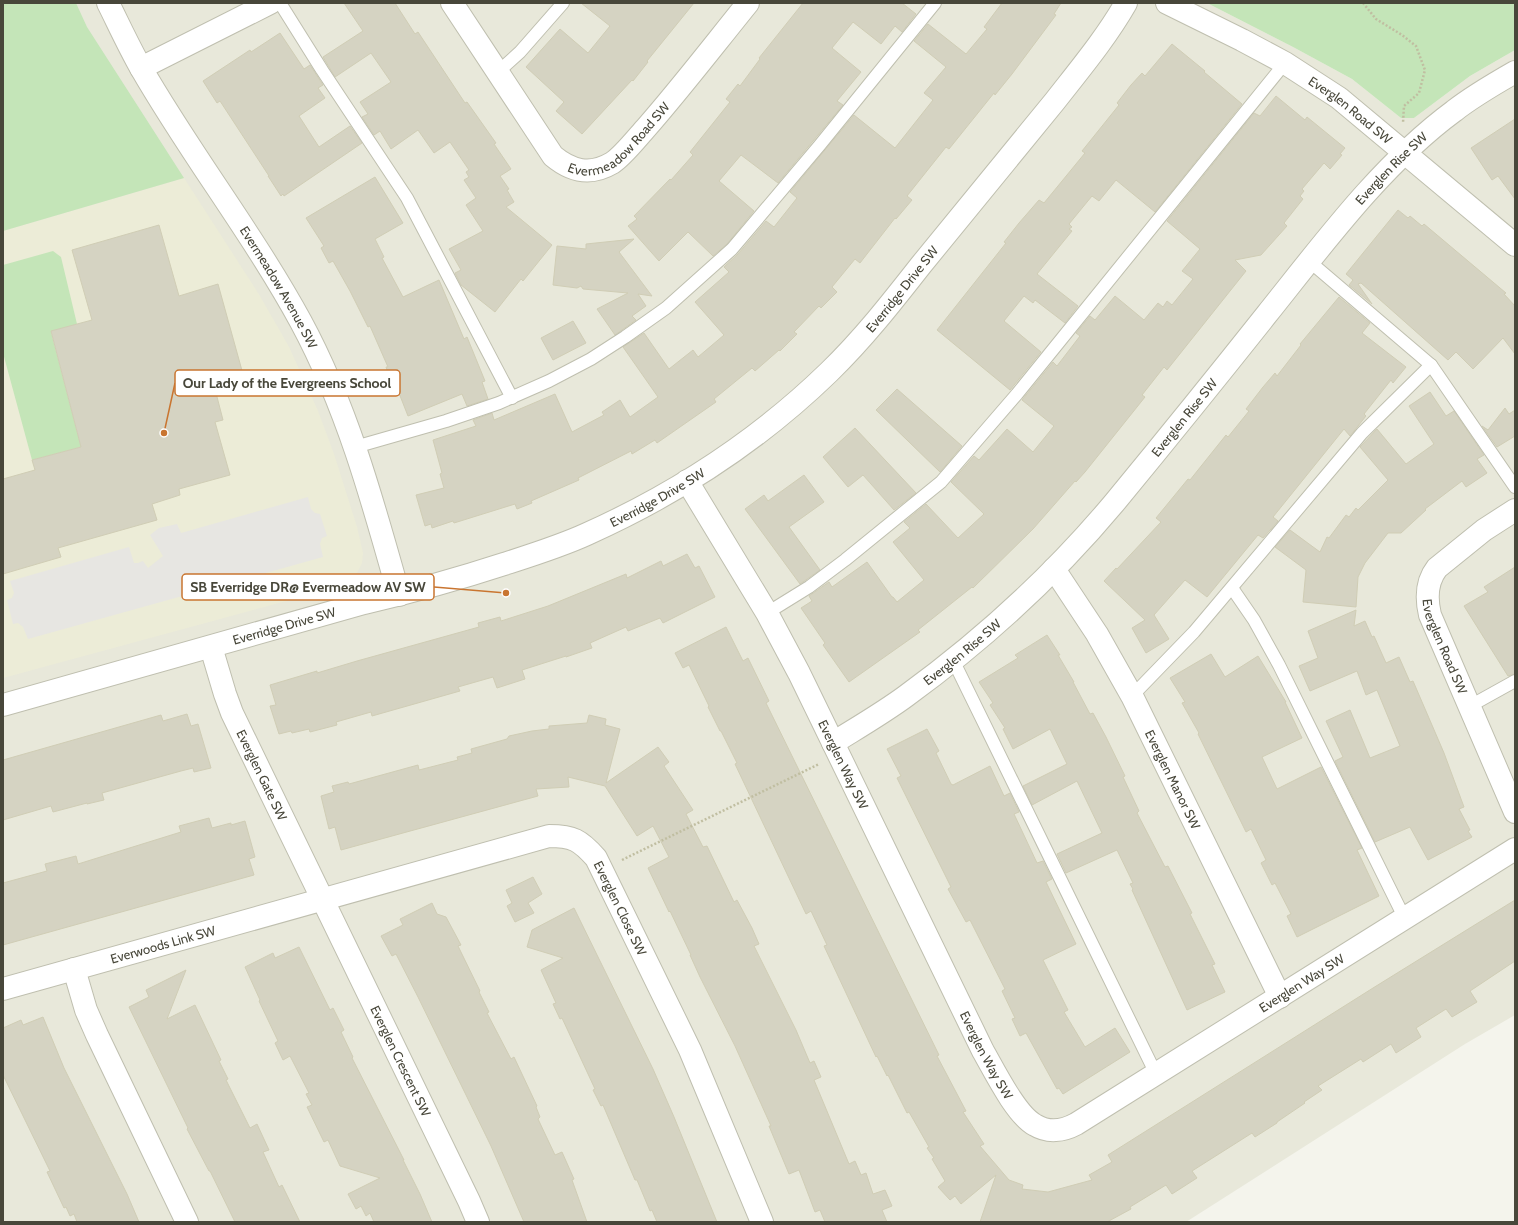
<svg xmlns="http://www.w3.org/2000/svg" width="1518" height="1225" viewBox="0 0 1518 1225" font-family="Cabin,sans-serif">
<rect width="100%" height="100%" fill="#f4f4ec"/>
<path fill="#e8e8da" d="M3 3H1207L1293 47 1352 79 1401 118H1414L1470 76 1515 50V1015L1465 1044 1186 1222H3Z"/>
<path fill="#ececd7" d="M184 178 260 296 289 347 318 411 334 454 357 527 363 553 362 563 357 573 350 580 338 587 3 678V231Z"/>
<g fill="#c4e5b8">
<path d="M3 3H76L87 27 184 178 3 231Z"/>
<path d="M1207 3H1515V50L1470 76 1414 118H1401L1352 79 1293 47Z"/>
<path d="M53 251 61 257 77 324 51 332 81 447 32 460 3 353V265Z"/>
</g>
<path fill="#e7e6e2" d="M308 497 311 509 315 513 320 514 327 536 322 538 320 544 323 557 28 639 23 627 18 623 13 624 7 600 12 598 14 593 10 581 129 547 134 563H138L143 561 148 568 163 556 150 535 159 528 177 524 181 533Z"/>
<g fill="#d5d3c2" stroke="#d0cdb5">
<path d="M344 3H395L415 34 418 32 465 103 467 102 496 143 494 144 511 169 500 176 509 189 507 190 514 202 506 207 552 245 523 281 521 279 495 312 461 285 455 273 461 270 449 249 483 231 466 205 476 198 464 180 469 177 466 172 469 170 450 142 434 153 418 130 391 149 380 131 374 135 362 117 368 114 360 102 391 82 371 53 335 77 323 57 363 31Z"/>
<path d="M581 3H694L647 61 648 62 633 81 632 80 582 134 556 111 564 102 526 67 560 29 588 53 610 26Z"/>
<path d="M803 3H902L916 14 902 32 895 26 881 44 853 22 832 48 861 72 837 101 843 105 778 183 741 155 719 181 754 211 727 244 713 256 688 232 659 261 628 226 637 219 634 216 670 179 671 180 693 155 690 152 730 102 726 99 738 84 740 86 760 59 759 58Z"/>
<path d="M1002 3H1061L1054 14 1056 15 1012 74 995 95 994 93 949 149 946 147 907 196 912 200 896 219 895 218 860 263 855 259 832 287 837 292 821 308 819 306 794 332 797 334 780 351 779 350 755 371 752 368 714 399 716 402 657 443 655 440 632 454 631 451 578 478 579 480 531 501 532 503 517 509 515 504 454 523 453 521 432 528 431 524 425 526 416 495 444 488 440 474 442 473 433 440 476 426 473 420 492 413 494 420 555 394 572 432 604 415 602 412 620 400 630 417 658 397 623 347 644 333 669 369 693 350 698 357 724 335 695 302 729 272 724 267 738 254 766 221 774 227 797 198 790 192 854 115 895 148 933 100 924 93 946 67 914 41 928 24 966 54 987 29 984 27Z"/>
<path d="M280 33 304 69 310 65 323 85 318 88 325 98 299 116 319 147 350 126 362 143 284 196 283 194 281 196 268 176H269L220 101 217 103 203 81 250 50 251 52Z"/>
<path d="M1172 44 1205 71 1204 72 1242 104 1155 212 1116 180 1099 201 1092 196 1069 224 1072 227 1069 229 1072 231 1037 274 1078 306 1065 323 1035 300 1033 303 1024 296 1004 321 1041 352 1010 390 937 330 1006 243 1004 242 1019 223 1039 200 1044 203 1085 153 1082 151 1119 105 1117 103 1131 85 1142 73 1145 76Z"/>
<path d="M1276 96 1305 120 1307 117 1345 148 1340 154 1342 155 1330 169 1324 163 1302 189 1304 191 1300 196 1303 199 1284 223 1287 226 1261 255 1235 260 1246 271 1167 370 1164 367 1142 395 1145 397 1085 472 1076 482 1075 481 1033 529 973 588 972 587 918 630 920 632 849 682 823 645 825 643 801 608 812 601 809 596 829 582 832 587 867 562 892 597H893L897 602 924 580 893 542 910 528 904 522 926 504 958 538 984 514 951 482 974 456 979 460 1007 429 1033 452 1054 426 1022 400 1053 362 1057 366 1080 336 1076 333 1090 316 1095 320 1115 296 1144 320 1158 303 1163 307 1167 301 1172 305 1193 279 1182 271 1200 249 1167 221 1254 113 1260 116Z"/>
<path d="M1515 119V199L1498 176 1492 180 1471 148Z"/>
<path d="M375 177 403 223 375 239 384 257 382 258 403 297 439 280 464 339 467 337 485 381 482 382 488 399 467 406 462 394 408 416 397 388 394 389 386 367H388L370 326 368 327 350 291 333 261 329 263 321 248 324 246 306 218Z"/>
<path d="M1398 210 1408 218 1410 216 1422 226 1424 224 1506 293 1504 294 1515 306V354L1503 338 1473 369 1456 352 1448 360 1361 283 1358 284 1372 304 1349 285 1353 280 1346 274Z"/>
<path d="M159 225 179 296 218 284 246 385 216 393 223 420 215 422 230 475 179 489 180 495 152 504 157 520 58 548 61 557 3 574V479L35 470 32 460 81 447 51 331 92 320 72 250Z"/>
<path d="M634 239 619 252 652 296 638 294 646 306 632 316 636 320 615 335 597 309 628 293 583 289 581 286 577 288 553 285 557 246 586 249V244Z"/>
<path d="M1339 297 1370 323 1362 333 1406 367 1393 383 1391 380 1364 414 1366 416 1350 436 1344 429 1273 517 1278 521 1263 538 1258 535 1207 597 1185 580 1154 615 1169 639 1146 653 1132 628 1145 620 1104 581 1116 568 1117 569 1161 522 1156 518 1188 479 1190 480 1226 435 1228 437 1249 411 1246 409 1263 387 1275 373 1277 376 1301 345 1300 344Z"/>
<path d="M573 321 586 343 553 360 541 338Z"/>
<path d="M897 389 962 446 940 472 876 410Z"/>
<path d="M1430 392 1446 416 1454 411 1484 455 1477 459 1487 473 1466 487 1462 481 1425 509 1426 510 1401 533H1388L1365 563 1358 577 1356 607 1303 602 1306 570 1275 547 1290 530 1320 552 1327 537 1329 538 1346 515 1349 517 1356 508 1358 510 1388 480 1360 447 1377 429 1406 464 1434 444 1409 406Z"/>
<path d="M1505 408 1509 414 1515 410V436L1497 447 1482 426 1488 430Z"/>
<path d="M855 428 916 493 894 510 863 475 848 487 823 457Z"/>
<path d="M804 475 824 502 789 527 820 570 800 584 745 509 764 495 768 501Z"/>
<path d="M687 554 695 568 699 566 715 597 663 623 660 618 628 631 626 627 590 643 592 648 566 657V656L522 670 525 679 497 688 493 677 458 687 460 691 372 716 371 712 336 722 337 725 310 732 309 729 292 733 291 731 279 734 270 706 276 705 270 685 317 671V673L357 661 479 627 478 623 500 617 501 621 548 606 626 574 627 578 661 561 663 566Z"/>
<path d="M1515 567V674L1508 676 1464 606 1488 592 1484 587Z"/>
<path d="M1356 610 1354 626 1365 621 1372 637 1374 636 1386 663 1399 657 1410 682 1413 681 1444 753 1464 807 1459 809 1470 830 1468 831 1472 837 1428 860 1410 827 1375 842 1335 761 1343 757 1326 721 1350 710 1370 758 1400 746 1377 690 1366 695 1357 671 1310 691 1299 666 1318 658 1308 631Z"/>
<path d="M726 627 743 661 748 658 769 701 766 703 939 1055 937 1056 966 1111 963 1112 984 1144 980 1146 1009 1180 1023 1185 1022 1189 1048 1192 1092 1180 1089 1175 1112 1162 1108 1155 1373 988 1515 900V961L1470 991 1477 1002 1452 1017 1446 1009 1416 1028 1421 1037 1396 1053 1391 1044 1363 1062 1361 1059 1318 1086 1322 1090 1304 1102 1305 1103 1277 1122V1123L1255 1137 1252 1133 1192 1171 1197 1178 1172 1194 1166 1185 1130 1207 1131 1209 1107 1222H980L996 1175 961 1204 955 1196 950 1200 938 1187 945 1181 932 1159 934 1158 927 1148 929 1147 909 1112 907 1113 888 1075 887 1076 877 1056 876 1057 824 946 827 945 811 911 806 914 735 764 737 763 721 731H720L708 707 709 706 689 665 683 668 675 653Z"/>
<path d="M1047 635 1060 655H1058L1074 682H1073L1090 714 1093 713 1106 737 1125 776 1123 777 1139 811 1137 813 1165 867 1168 866 1192 913 1190 914 1215 964 1212 965 1225 992 1187 1010 1132 890 1133 889 1130 884 1133 883 1117 850 1066 873 1057 854 1102 833 1077 781 1032 805 1023 786 1067 764 1050 729 1013 749 1003 729 1005 728 990 705 993 703 979 682 1018 658 1015 655Z"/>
<path d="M1211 654 1225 677 1258 656 1286 702H1285L1302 738 1262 757 1277 789 1321 767 1362 848 1357 850 1379 896 1297 937 1287 916 1291 914 1275 883 1272 885 1261 863 1266 860 1251 829 1246 832 1198 734 1199 733 1182 703 1185 702 1170 678Z"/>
<path d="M187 714 191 726 198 724 211 768 194 772 193 768 181 771 102 793 104 800 87 804V803L53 812 51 806 3 820V760L161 715 163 721Z"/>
<path d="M589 715 606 719 605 725 620 729 606 783 658 747 669 762 664 766 693 810 686 814 703 847 707 846 734 902 737 900 752 928 759 944 754 946 796 1030 810 1063 814 1061 821 1077 814 1080 849 1164 855 1161 861 1175 866 1173 873 1194 885 1190 892 1206 882 1210 887 1222H825L820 1210 815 1212 799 1170 789 1174 769 1126H771L735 1046 700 977 690 955H691L670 911 669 912 648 868 669 857 653 826 637 836 605 786 568 777 569 787 536 789 538 796 341 850 335 827 329 829 321 796 334 792 332 786 348 782 349 784 418 765 419 770 458 760 457 757 472 753 471 749 507 739 509 736 532 731 549 729V726L587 723Z"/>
<path d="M927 729 939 751 936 753 951 784 953 785 990 766 1004 796 1010 793 1019 812 1014 814 1037 863 1043 861 1052 879 1046 882 1076 944 1043 960 1068 1010 1064 1012 1085 1047 1115 1028 1130 1052 1063 1094 1059 1088 1057 1089 1026 1033 1020 1036 1012 1019 1015 1018 1002 991 1005 989 970 920 966 922 948 889 951 887 897 778 901 776 887 749Z"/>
<path d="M209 818 212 828 231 823V825L245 821 255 857 249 859 254 875 3 945V883L47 871 45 864 76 856 78 864 181 832 179 826Z"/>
<path d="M533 877 542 894 528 903 534 913 515 922 507 906 512 903 506 890Z"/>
<path d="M432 903 437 914 446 917 461 945 458 946 480 991 479 992 489 1012 487 1013 511 1059 514 1057 537 1106 536 1107 540 1117 538 1119 555 1155 562 1152 574 1179 572 1180 587 1222H524L491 1146 418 997 396 954 392 956 381 936 403 925 400 919Z"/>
<path d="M574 908 653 1069 674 1117 717 1222H657L652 1210 650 1211 637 1180H635L603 1105 601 1106 593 1090 595 1089 562 1018 560 1019 553 1004 556 1003 541 970 563 958 527 947 532 930Z"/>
<path d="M299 947 330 1010 333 1008 344 1030 341 1032 353 1057 352 1058 404 1160H403L420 1194 432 1222H374L370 1213 366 1216 361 1206 356 1209 348 1194 380 1178 340 1166 328 1140 324 1142 307 1107 312 1105 306 1094 309 1093 290 1056 283 1060 275 1043 278 1041 259 1001 260 1000 245 967 273 953 275 958Z"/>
<path d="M186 970 167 1019 195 1005 221 1060 219 1061 228 1079 226 1080 250 1128 257 1124 269 1150 263 1152 279 1187 282 1185 300 1222H235L210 1171H209L187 1129 188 1128 129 1007 149 997 146 990Z"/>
<path d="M43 1017 64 1068 127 1194 139 1222H77L74 1214 70 1216 66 1207 64 1208 47 1172 50 1171 3 1075V1028L21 1020 23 1025Z"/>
</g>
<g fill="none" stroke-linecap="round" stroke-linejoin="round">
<g stroke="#bfbfaf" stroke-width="14">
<g id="service">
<path d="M280 3 322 70 407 198 512 398"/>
<path d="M498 72 520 52 563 3"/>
<path d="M1309 261 1431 365 1515 487"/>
<path d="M355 447 446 421 499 403 549 381 591 359 625 337 666 308 732 249 819 146 935 3"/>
<path d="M1232 588 1254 620 1279 665 1404 917"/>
<path d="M767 613 809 587 845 560 941 482 1017 394 1285 63"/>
<path d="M953 660 1156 1074"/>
<path d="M1132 696 1194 632 1362 433 1431 365"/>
<path d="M1470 706 1515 681"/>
</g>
</g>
<g stroke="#bfbfaf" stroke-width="24">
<g id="minor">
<path id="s1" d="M108 3C119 25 129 47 141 68 191 155 253 234 301 322 347 407 373 502 399 595"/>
<path id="s2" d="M452 3 553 156C571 171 590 176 612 163 622 157 637 138 646 128 681 88 714 45 748 3"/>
<path id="s3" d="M1167 3 1242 40 1285 63 1339 98 1515 245"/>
<path d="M141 68 270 3"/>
<path id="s4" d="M687 481 767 613 799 673 983 1051C994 1070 1016 1115 1035 1125 1048 1133 1063 1131 1076 1124L1515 849"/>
<path id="s5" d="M1515 510 1484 530 1437 568C1426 582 1426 598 1430 615L1515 812"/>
<path id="s6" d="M1054 569 1097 634 1132 696 1280 997"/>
<path id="s7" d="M211 647 225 694 232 713 469 1201 478 1222"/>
<path id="s8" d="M833 743C857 728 883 713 906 696 983 640 1054 575 1115 502 1166 440 1217 377 1267 314 1323 244 1382 164 1454 111 1473 96 1494 84 1515 72"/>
<path d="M74 969 86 1010 97 1035 187 1222"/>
<path id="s9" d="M3 989 549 836C573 836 580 840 596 858L690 1050 762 1222"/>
</g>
</g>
<g stroke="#bfbfaf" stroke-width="24">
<g id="tertiary">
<path id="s10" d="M3 705 364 603C411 592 458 579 504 564 532 555 561 546 587 534 676 494 759 440 829 372 863 339 892 302 921 265 966 210 1011 155 1055 101 1080 69 1106 38 1126 3"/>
</g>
</g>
<g stroke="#c0bea1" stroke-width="2.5" stroke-dasharray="2 2" stroke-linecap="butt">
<path d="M1363 3 1376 19 1402 35 1416 46 1425 70 1419 93 1404 106 1403 123"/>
<path d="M622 860 819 764"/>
</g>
<use href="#service" stroke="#fff" stroke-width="12"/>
<use href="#minor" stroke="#fff" stroke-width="22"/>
<use href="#tertiary" stroke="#fff" stroke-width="22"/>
</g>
<g text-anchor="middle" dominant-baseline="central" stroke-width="3" stroke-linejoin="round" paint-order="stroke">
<g font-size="13" fill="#48473a" stroke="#fff">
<text stroke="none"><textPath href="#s3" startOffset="213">Everglen Road SW</textPath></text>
<text stroke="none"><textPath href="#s2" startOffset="265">Evermeadow Road SW</textPath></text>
<text stroke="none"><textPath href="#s8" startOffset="806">Everglen Rise SW</textPath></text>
<text stroke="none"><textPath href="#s1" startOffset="332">Evermeadow Avenue SW</textPath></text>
<text stroke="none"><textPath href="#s10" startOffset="1012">Everridge Drive SW</textPath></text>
<text stroke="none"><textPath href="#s8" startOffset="482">Everglen Rise SW</textPath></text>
<text stroke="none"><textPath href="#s10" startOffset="688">Everridge Drive SW</textPath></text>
<text stroke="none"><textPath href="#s10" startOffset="292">Everridge Drive SW</textPath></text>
<text stroke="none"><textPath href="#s5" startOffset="181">Everglen Road SW</textPath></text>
<text stroke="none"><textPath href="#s8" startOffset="158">Everglen Rise SW</textPath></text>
<text stroke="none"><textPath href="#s4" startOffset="324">Everglen Way SW</textPath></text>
<text stroke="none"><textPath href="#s7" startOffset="138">Everglen Gate SW</textPath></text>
<text stroke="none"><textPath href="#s6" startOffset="242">Everglen Manor SW</textPath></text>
<text stroke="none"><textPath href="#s9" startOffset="677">Everglen Close SW</textPath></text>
<text stroke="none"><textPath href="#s9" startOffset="166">Everwoods Link SW</textPath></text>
<text stroke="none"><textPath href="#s4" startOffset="1043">Everglen Way SW</textPath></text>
<text stroke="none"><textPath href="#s4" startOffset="648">Everglen Way SW</textPath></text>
<text stroke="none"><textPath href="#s7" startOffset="456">Everglen Crescent SW</textPath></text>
</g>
</g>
<path fill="none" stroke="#c97530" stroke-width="1.5" d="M164 433L175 383M506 593L434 587"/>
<g fill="#c97530" stroke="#fff" stroke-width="1.5">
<circle cx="164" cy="433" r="4"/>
<circle cx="506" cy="593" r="4"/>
</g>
<g fill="#fff" stroke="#c97530" stroke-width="1.5">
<rect x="175" y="370" width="225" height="26" rx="4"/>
<rect x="182" y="574" width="252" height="26" rx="4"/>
</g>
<g font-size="14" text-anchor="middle" font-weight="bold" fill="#48473a">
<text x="287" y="388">Our Lady of the Evergreens School</text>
<text x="308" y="592">SB Everridge DR@ Evermeadow AV SW</text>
</g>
<rect width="1518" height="1225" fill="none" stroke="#48473a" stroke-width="8"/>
</svg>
